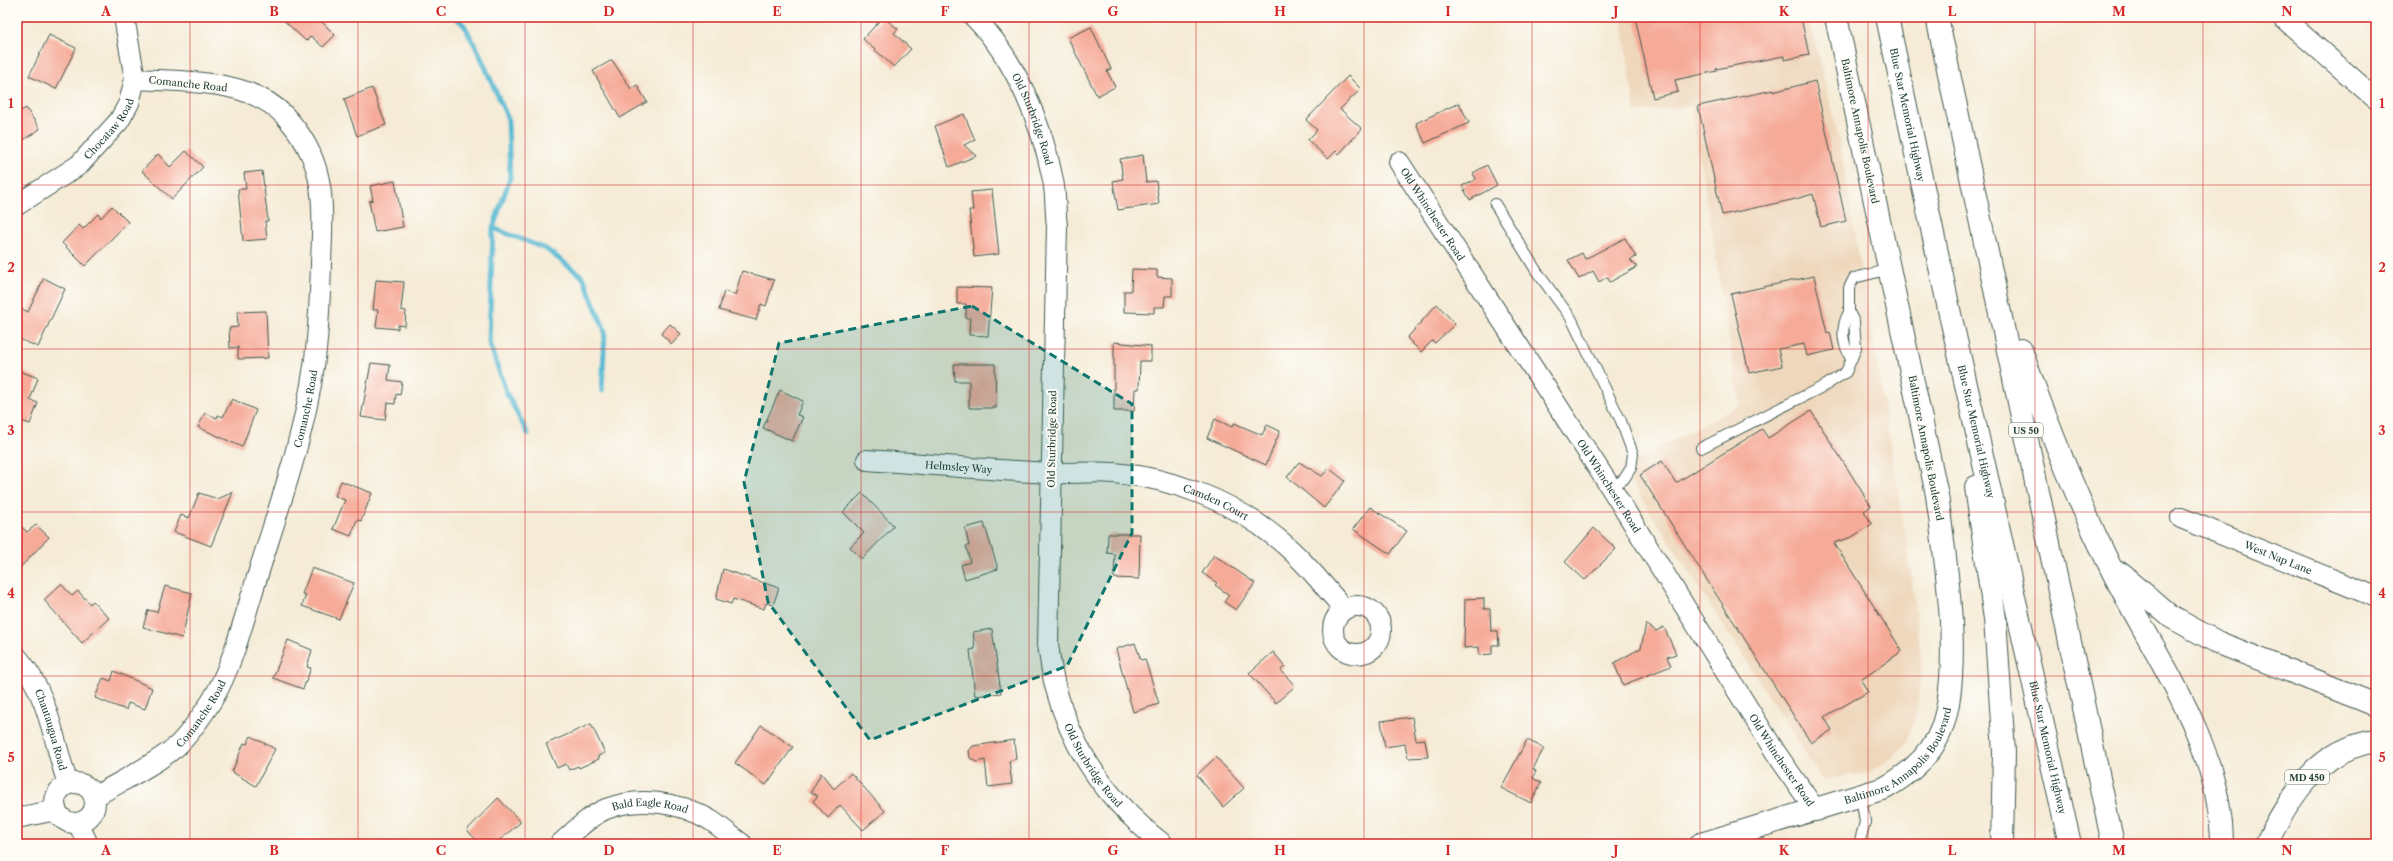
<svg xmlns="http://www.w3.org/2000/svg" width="2393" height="861" viewBox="0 0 2393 861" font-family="'Libre Caslon Text',serif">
<rect width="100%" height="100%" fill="#fdfcf7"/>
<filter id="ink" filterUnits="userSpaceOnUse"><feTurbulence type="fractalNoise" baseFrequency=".025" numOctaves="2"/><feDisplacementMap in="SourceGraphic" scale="8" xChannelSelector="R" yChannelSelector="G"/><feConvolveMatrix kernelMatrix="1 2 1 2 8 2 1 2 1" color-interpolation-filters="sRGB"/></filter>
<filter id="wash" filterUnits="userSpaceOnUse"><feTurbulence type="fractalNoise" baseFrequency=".012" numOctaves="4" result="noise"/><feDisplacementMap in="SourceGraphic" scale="16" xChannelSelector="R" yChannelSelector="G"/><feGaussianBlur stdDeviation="0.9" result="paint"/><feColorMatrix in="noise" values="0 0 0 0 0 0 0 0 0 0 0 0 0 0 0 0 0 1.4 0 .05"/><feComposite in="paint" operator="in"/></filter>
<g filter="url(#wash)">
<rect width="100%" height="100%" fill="#f5ebd6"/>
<path fill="#eed7bb" d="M1622 17H1809L1839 139 1908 550 1922 665 1917 709 1908 741 1893 757 1870 772 1822 780 1622 467 1740 405 1691 106 1635 112Z"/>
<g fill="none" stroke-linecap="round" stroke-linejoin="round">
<g stroke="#54b9d2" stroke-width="5">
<path d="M455 17 464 25 479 53 508 119 510 178 493 228 489 342 507 394 528 434"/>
<path d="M493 228 546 249 583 277 605 331 602 391"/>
</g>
</g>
<g id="blocks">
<g fill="#f6aa98">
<path d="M280 17H317L335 35 323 47 311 36 306 41Z"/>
<path d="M883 17 898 29 894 33 911 49 894 67 863 39Z"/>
<path d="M1635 17H1801L1809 55 1784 60V56L1716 69 1717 71 1675 80 1678 92 1653 98Z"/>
<path d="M1091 27 1111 69 1107 71 1115 87 1097 96 1068 38Z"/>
<path d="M49 35 76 48 56 89 29 76Z"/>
<path d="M612 60 631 89 637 85 647 102 620 118 593 71Z"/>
<path d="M1348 76 1361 89 1340 109 1362 129 1339 154 1336 151 1328 159 1308 140 1317 130 1306 120Z"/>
<path d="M1815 81 1846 221 1821 227 1813 194 1796 199 1722 215 1698 106 1773 90V92Z"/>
<path d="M372 88 386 125 357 136 344 99Z"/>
<path d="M1459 103 1469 123 1425 143 1416 123Z"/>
<path d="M26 108 40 129 17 144V113Z"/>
<path d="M964 114 975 140 964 145 976 156 949 167 935 126Z"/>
<path d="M186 151 203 167 172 199 142 171 158 154 170 167Z"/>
<path d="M1143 155 1146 182 1156 181 1159 204 1118 210 1113 181 1123 179 1120 159Z"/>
<path d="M1487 165 1497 185 1470 200 1462 186 1476 179 1473 173Z"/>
<path d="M262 171 268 221H265L267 239 243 241 238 189H246L244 173Z"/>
<path d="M395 181 403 227 375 232 369 201 373 200 370 186Z"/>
<path d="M992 190 999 254 974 257 969 210H973L971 192Z"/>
<path d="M112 206 128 222 85 266 62 243 79 225 83 229 98 214 101 218Z"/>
<path d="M1625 238 1636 257 1630 260 1637 267 1610 282 1607 277 1599 282 1593 271 1579 279 1568 260 1582 253 1585 259Z"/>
<path d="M1132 269 1157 270V277L1172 278V296H1165L1164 307H1154V313L1124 312V291H1131Z"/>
<path d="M742 271 774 280 766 306 761 304 756 320 719 310 724 291 735 295Z"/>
<path d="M1814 276 1827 333 1830 332 1834 350 1807 356 1804 344 1778 349 1782 366 1749 373 1731 294Z"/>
<path d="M44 278 65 289 38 347 17 338V321L22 309 28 312Z"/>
<path d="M376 280 404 282 401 310 406 311 405 326 398 325V329L376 327 378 310H373Z"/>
<path d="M957 287 992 288 988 336 969 335 970 318H966V304H957Z"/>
<path d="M1437 304 1455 324 1435 343 1432 341 1421 352 1407 338Z"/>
<path d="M266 311 268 358 238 359V347L230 348 229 328 238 327 237 312Z"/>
<path d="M670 324 681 334 672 344 661 334Z"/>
<path d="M1114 342 1151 346V361H1140L1139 389H1135L1134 411H1114Z"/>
<path d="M371 363 390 365 388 380 402 382 400 395 396 394 395 404 387 403 385 420 361 417Z"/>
<path d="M954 364H995L996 408H969V381H955Z"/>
<path d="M17 370 38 378 30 400 38 403 30 424 21 421 18 430Z"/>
<path d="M780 390 803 401 797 415 803 417 792 441 763 428Z"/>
<path d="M232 399 256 410 242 447 198 427 205 413 217 418 218 415 223 417Z"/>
<path d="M1811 411 1871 506 1864 511 1872 524 1852 537 1834 543 1902 651 1861 680 1868 692 1824 717 1832 730 1811 743 1640 475 1662 461 1676 483 1762 429 1768 438Z"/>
<path d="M1215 419 1232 427 1234 423 1262 435 1267 425 1280 431 1266 465 1207 438Z"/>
<path d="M1299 462 1322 476 1329 468 1345 481 1324 508 1287 477Z"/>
<path d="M341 481 372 493 361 521 357 520 351 536 333 529 345 500 335 496Z"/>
<path d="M233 492 211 546 174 532 181 515 189 518 199 493 218 499Z"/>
<path d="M862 493 894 526 862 559 850 547 864 533 843 512Z"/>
<path d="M1370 507 1407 531 1390 554 1353 529Z"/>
<path d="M17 522 27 532 36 525 49 537 17 571Z"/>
<path d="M984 523 998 569 965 579 961 565 970 562 966 546H969L965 528Z"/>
<path d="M1594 528 1616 549 1585 580 1565 562Z"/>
<path d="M1108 534H1140L1139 579 1114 578 1115 554 1107 553Z"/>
<path d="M1214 555 1255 583 1236 610 1224 602 1229 595 1215 585 1217 583 1202 573Z"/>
<path d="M312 568 354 583 339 619 302 606 306 595 302 594Z"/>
<path d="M723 569 779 588 773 605 766 603 764 609 733 599 731 604 716 599Z"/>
<path d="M61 584 72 596 78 591 90 604 93 601 109 618 82 643 44 600Z"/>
<path d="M165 586 192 593 182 638 143 627 148 610 157 612Z"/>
<path d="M1484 598V609H1490L1491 631H1498L1499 645H1492V654L1479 655V647L1464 648 1465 599Z"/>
<path d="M1646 624 1656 631 1664 627 1676 654 1667 657 1671 666 1623 685 1614 663 1641 648Z"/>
<path d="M992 629 1001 693 975 696 970 650 975 649 973 632Z"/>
<path d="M288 640 312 650 307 667 311 668 303 689 273 678Z"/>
<path d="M1135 643 1141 660 1145 659 1159 704 1133 712 1116 649Z"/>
<path d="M1273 652 1285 666 1281 670 1295 686 1276 703 1249 673Z"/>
<path d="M114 671 152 688 145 709 128 703 126 710 95 698 103 678 111 681Z"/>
<path d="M1412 717 1416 740 1425 739 1428 757 1408 758 1405 744 1385 747 1381 721Z"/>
<path d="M591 724 605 753 598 756 599 759 579 768 578 766 569 770 566 764 557 768 546 744Z"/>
<path d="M761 725 793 747 766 785 735 763Z"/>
<path d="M251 736 275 749 256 786 232 772 244 743 247 744Z"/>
<path d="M1014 740 1016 759 1009 761 1012 784 988 787 985 760 976 762 970 758 969 751 973 746Z"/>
<path d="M1527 740 1544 748 1533 769 1536 771 1533 778 1541 783 1531 803 1501 788Z"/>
<path d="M1216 757 1244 788 1223 807 1197 775Z"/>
<path d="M821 773 834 789 851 773 885 811 863 830 840 805 828 818 813 801 818 796 811 792Z"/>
<path d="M498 798 521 822 495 844H480L467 830Z"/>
</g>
</g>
</g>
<g filter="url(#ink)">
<use href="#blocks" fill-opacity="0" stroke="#3f574c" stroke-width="1"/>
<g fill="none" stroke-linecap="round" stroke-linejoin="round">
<g stroke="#3f574c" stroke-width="12">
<g id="service">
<path d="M1495 204 1537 272 1571 318 1621 421 1633 454 1631 468 1624 479 1611 488"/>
<path d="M1849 312C1840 327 1842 345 1852 359"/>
<path d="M1701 448 1826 385 1846 372 1856 348 1854 322 1849 312V288L1854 278 1890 269"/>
<path d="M1859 844 1865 822 1861 796"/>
</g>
</g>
<g stroke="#3f574c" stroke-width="22">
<g id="minor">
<path id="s1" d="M974 17C1015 58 1042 124 1053 180 1056 195 1055 211 1057 226L1048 644C1050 659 1052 675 1056 689 1073 753 1111 804 1163 844"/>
<path d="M2282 17 2376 99"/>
<path id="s2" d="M1399 162 1611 488 1776 753 1816 811"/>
<path id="s3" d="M17 205 79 165 119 121 129 103 135 79 124 17"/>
<path id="s4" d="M867 460C928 464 989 470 1051 473 1072 474 1093 471 1114 473 1173 478 1232 501 1278 539 1303 559 1323 585 1344 609"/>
<path id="s5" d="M2181 518 2376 597"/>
<circle cx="1357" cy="630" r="24"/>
<path id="s6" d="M17 657C49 693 53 741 68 784"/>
<circle cx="75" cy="803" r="20"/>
<path id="s7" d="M94 797C121 781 153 766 177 746 190 734 201 717 211 702 233 667 246 611 259 571 280 504 304 436 314 366 319 332 320 298 321 264 323 205 328 162 285 116 249 78 183 82 135 79"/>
<path d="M17 818 56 810"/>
<path d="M78 823 88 844"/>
<path id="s8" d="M560 844C574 832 589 816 606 809 639 796 680 802 710 820 721 827 731 836 742 844"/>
</g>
</g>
<g stroke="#3f574c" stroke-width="24">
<g id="tertiary">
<path id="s9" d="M1701 844 1885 788C1906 776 1925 761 1937 739 1966 683 1945 558 1937 495L1836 17"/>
</g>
</g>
<g stroke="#3f574c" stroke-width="24">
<path id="primary" d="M2266 844C2290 796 2318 749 2376 741"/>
</g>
<g stroke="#3f574c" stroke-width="24">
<g id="motorway">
<path id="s10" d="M1887 17 1950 314 2070 844"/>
<path d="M1937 17 2113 844"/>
<path d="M2021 350C2046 421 2074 492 2107 560 2150 651 2221 738 2222 844"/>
<path d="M1976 487 1995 619 2004 752 2002 844"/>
<path d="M2120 573 2171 617 2219 643 2376 705"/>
</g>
</g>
<use href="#service" stroke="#fff" stroke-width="10"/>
<use href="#minor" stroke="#fff" stroke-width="20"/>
<use href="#tertiary" stroke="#fff" stroke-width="22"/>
<use href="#primary" stroke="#fff" stroke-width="22"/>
<use href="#motorway" stroke="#fff" stroke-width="22"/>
</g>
</g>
<path fill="#0f766e" fill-opacity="0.2" stroke="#0f766e" stroke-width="3" stroke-dasharray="8 5" stroke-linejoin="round" d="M972 306 1132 404V533L1067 666 870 740 768 602 744 482 779 343Z"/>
<path fill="none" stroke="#d62828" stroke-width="1" stroke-opacity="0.55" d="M190 17V844M358 17V844M525 17V844M693 17V844M861 17V844M1029 17V844M1196 17V844M1364 17V844M1532 17V844M1700 17V844M1868 17V844M2035 17V844M2203 17V844M17 185H2376M17 349H2376M17 512H2376M17 676H2376"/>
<g text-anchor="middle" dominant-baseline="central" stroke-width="4" stroke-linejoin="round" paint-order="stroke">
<g fill="#fdfcf7" stroke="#62766e" stroke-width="1">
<rect x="2009" y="423" width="34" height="14" rx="3"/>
<rect x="2285" y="770" width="44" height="14" rx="3"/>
</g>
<g font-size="9" font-weight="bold" fill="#1f3d34">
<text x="2026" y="430">US 50</text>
<text x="2307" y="777">MD 450</text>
</g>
<g font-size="10" fill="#1f3d34" stroke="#fdfcf7">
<text transform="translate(188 84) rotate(6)">Comanche Road</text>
<text stroke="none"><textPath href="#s10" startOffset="100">Blue Star Memorial Highway</textPath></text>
<text stroke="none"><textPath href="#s1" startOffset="119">Old Sturbridge Road</textPath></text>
<text stroke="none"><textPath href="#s3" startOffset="121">Chocataw Road</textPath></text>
<text transform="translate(1860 131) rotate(78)">Baltimore Annapolis Boulevard</text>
<text stroke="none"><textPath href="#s2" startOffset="62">Old Whinchester Road</textPath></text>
<text stroke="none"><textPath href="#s7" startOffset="462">Comanche Road</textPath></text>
<text stroke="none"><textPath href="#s10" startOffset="424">Blue Star Memorial Highway</textPath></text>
<text transform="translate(1052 439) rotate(-89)">Old Sturbridge Road</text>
<text transform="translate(1926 448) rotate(79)">Baltimore Annapolis Boulevard</text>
<text stroke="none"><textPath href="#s4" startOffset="92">Helmsley Way</textPath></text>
<text stroke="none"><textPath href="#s2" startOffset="386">Old Whinchester Road</textPath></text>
<text stroke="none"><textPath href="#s4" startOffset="354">Camden Court</textPath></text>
<text stroke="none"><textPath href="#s5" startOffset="105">West Nap Lane</textPath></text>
<text stroke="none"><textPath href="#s7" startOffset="138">Comanche Road</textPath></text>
<text stroke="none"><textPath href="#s6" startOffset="81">Chautaugua Road</textPath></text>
<text stroke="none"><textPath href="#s10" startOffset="748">Blue Star Memorial Highway</textPath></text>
<text stroke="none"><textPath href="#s9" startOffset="224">Baltimore Annapolis Boulevard</textPath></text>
<text stroke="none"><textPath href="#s2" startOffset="710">Old Whinchester Road</textPath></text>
<text stroke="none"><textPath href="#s1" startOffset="779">Old Sturbridge Road</textPath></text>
<text stroke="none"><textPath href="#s8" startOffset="103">Bald Eagle Road</textPath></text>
</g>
</g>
<rect width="2393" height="861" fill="none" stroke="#fdfcf7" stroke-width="44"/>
<rect x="22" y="22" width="2349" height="817" fill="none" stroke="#d62828" stroke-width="1.5"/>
<g font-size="13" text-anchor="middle" font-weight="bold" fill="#d62828">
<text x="106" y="16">A</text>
<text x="274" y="16">B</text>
<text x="441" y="16">C</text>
<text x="609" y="16">D</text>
<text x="777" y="16">E</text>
<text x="945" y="16">F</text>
<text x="1113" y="16">G</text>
<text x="1280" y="16">H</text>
<text x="1448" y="16">I</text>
<text x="1616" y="16">J</text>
<text x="1784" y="16">K</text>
<text x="1952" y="16">L</text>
<text x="2119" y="16">M</text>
<text x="2287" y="16">N</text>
<text x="11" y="108">1</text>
<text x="2382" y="108">1</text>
<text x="11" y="272">2</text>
<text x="2382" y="272">2</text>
<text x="11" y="435">3</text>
<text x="2382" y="435">3</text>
<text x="11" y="598">4</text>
<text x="2382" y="598">4</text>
<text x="11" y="762">5</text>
<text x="2382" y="762">5</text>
<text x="106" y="855">A</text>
<text x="274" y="855">B</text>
<text x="441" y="855">C</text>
<text x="609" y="855">D</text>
<text x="777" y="855">E</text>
<text x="945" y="855">F</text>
<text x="1113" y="855">G</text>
<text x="1280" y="855">H</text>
<text x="1448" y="855">I</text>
<text x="1616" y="855">J</text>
<text x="1784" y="855">K</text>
<text x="1952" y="855">L</text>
<text x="2119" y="855">M</text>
<text x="2287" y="855">N</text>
</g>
</svg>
